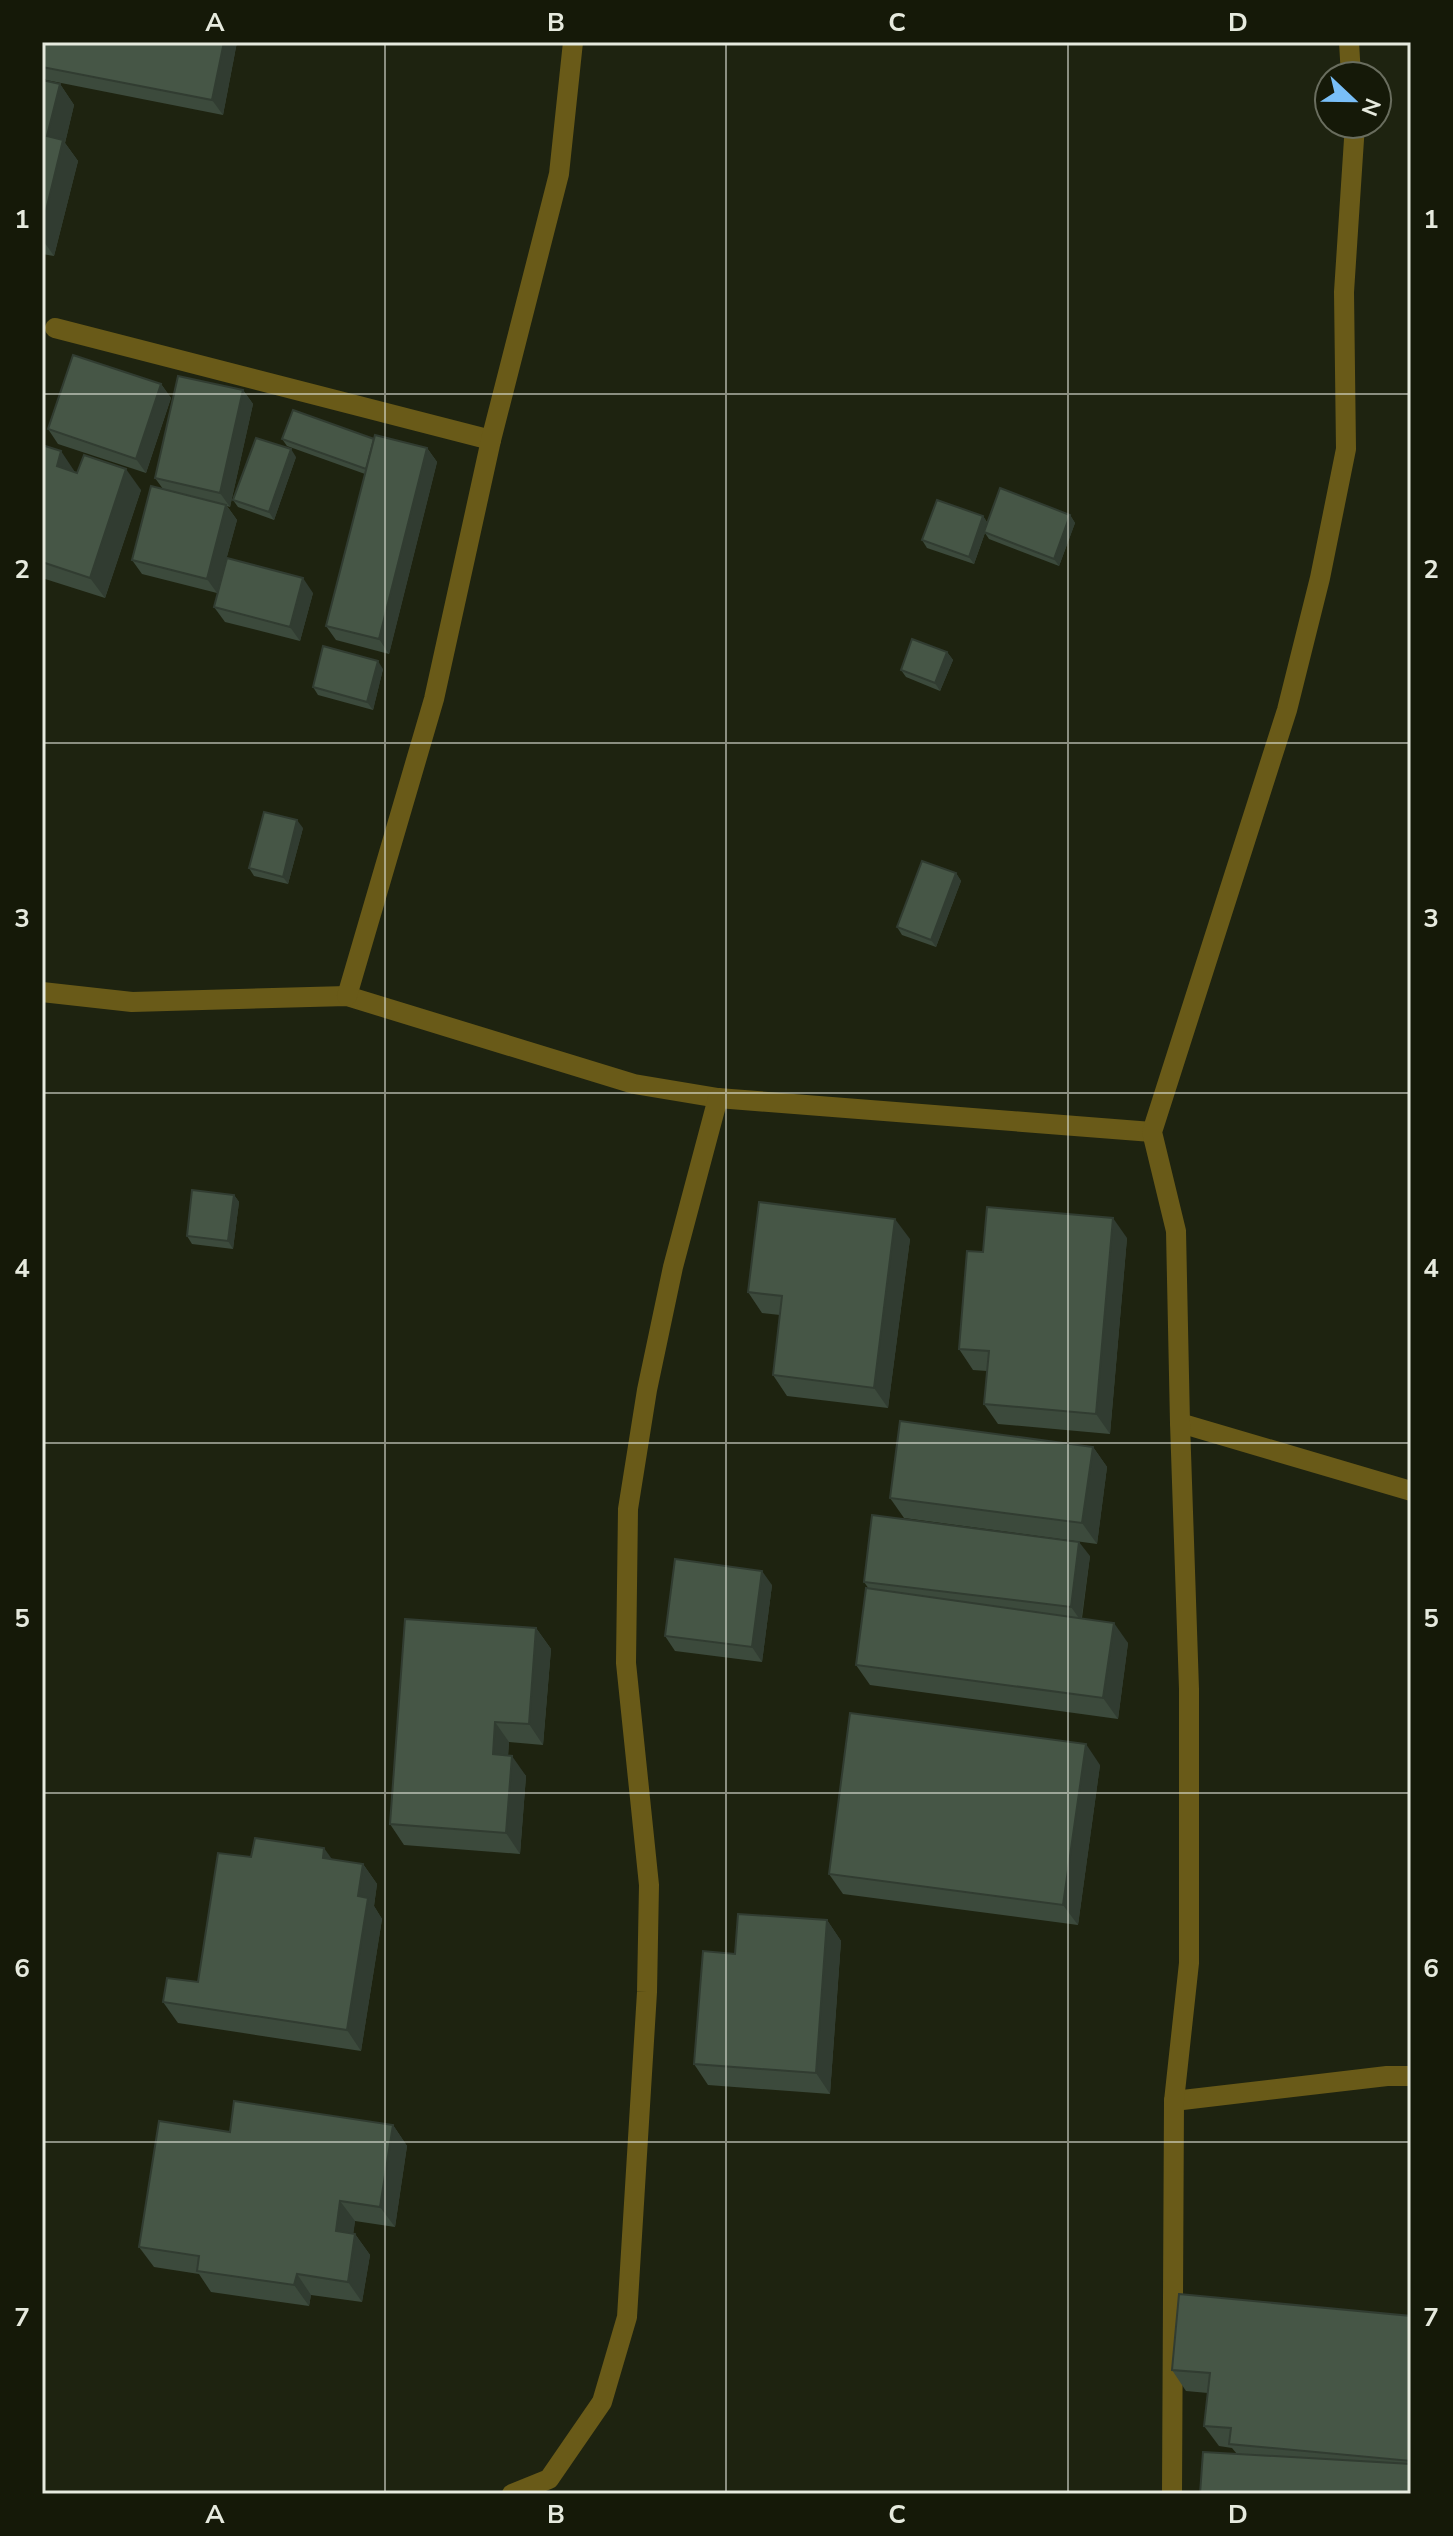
<svg xmlns="http://www.w3.org/2000/svg" width="1453" height="2536" viewBox="0 0 1453 2536" font-family="'Nunito Sans',sans-serif">
<rect width="100%" height="100%" fill="#1e2310"/>
<g fill="none" stroke-linecap="round" stroke-linejoin="round">
<g stroke="#695a18" stroke-width="20">
<path d="M1349 42 1351 76"/>
<path d="M55 328 491 440"/>
<path d="M42 992 132 1002 347 996 634 1084 718 1098 1152 1132"/>
<path d="M347 996 434 699 491 440 559 174 573 42"/>
<path d="M1180 1423 1411 1491"/>
<path d="M1174 2101 1387 2076H1411"/>
<path d="M512 2494 549 2479 602 2402 627 2317 647 1992 649 1885 626 1663 628 1509 647 1390 673 1267 718 1098"/>
<path d="M1172 2494 1174 2101 1189 1963V1689L1180 1423 1176 1231 1152 1132 1287 710 1320 578 1346 449 1344 292 1355 124"/>
</g>
</g>
<g fill="#3c4a3c">
<path d="M42 42H237L223 115 46 80 42 75Z"/>
<path d="M42 80 60 84 74 105 65 143 78 161 54 256 42 254Z"/>
<path d="M161 384 171 398 146 473 58 444 48 429Z"/>
<path d="M243 390 253 404 230 507 227 506 237 520 217 593 142 574 132 560 163 489 155 478Z"/>
<path d="M282 439H374L427 448 437 462 389 654 336 640 326 626 365 474 287 446Z"/>
<path d="M42 445 75 472 141 490 105 598 42 578Z"/>
<path d="M296 457 274 520 238 507 233 500Z"/>
<path d="M1070 515 1075 523 1059 566 989 539 985 533 974 564 927 548 922 540 983 516 987 522Z"/>
<path d="M313 593 300 641 225 622 214 607Z"/>
<path d="M947 652 953 660 940 691 906 677 901 670Z"/>
<path d="M383 669 373 710 318 695 313 687Z"/>
<path d="M303 828 288 884 254 876 249 868Z"/>
<path d="M956 873 961 881 936 947 902 935 897 927Z"/>
<path d="M234 1195 239 1202 233 1249 192 1244 187 1236Z"/>
<path d="M1127 1238 1110 1434 998 1424 984 1404 987 1371 973 1370 959 1349 983 1252Z"/>
<path d="M910 1239 888 1408 787 1396 773 1375 780 1315 762 1313 748 1292Z"/>
<path d="M1093 1447 1107 1467 1097 1544 904 1518 890 1498Z"/>
<path d="M1090 1556 1082 1618 1128 1643 1118 1719 870 1685 856 1665 869 1589 864 1582Z"/>
<path d="M772 1585 762 1662 675 1651 665 1636Z"/>
<path d="M536 1628 551 1649 543 1745 509 1742 508 1755 526 1776 520 1854 404 1845 390 1824Z"/>
<path d="M1100 1765 1078 1925 843 1894 829 1874Z"/>
<path d="M251 1857 332 1859 363 1864 377 1884 374 1906 382 1919 361 2051 178 2023 163 2002 198 1982Z"/>
<path d="M827 1920 841 1941 830 2094 708 2085 694 2064 735 1954Z"/>
<path d="M393 2125 407 2146 395 2227 355 2221 353 2234H355L370 2255 362 2302 311 2295 309 2306 211 2292 199 2274 154 2267 139 2247 230 2132Z"/>
<path d="M1411 2316V2494L1237 2454 1232 2448 1219 2446 1204 2426 1208 2393 1186 2391 1172 2370Z"/>
</g>
<g fill="#313c31">
<path d="M224 42H237L223 115 212 100Z"/>
<path d="M60 84 74 105 65 143 78 161 54 256 42 239V227L47 136Z"/>
<path d="M161 384 171 398 146 473 136 459Z"/>
<path d="M243 390 253 404 230 507 220 493Z"/>
<path d="M427 448 437 462 389 654 379 639Z"/>
<path d="M291 449 296 457 274 520 269 512Z"/>
<path d="M61 451 75 472 57 466Z"/>
<path d="M126 469 141 490 105 598 90 578Z"/>
<path d="M226 505 237 520 217 593 207 579Z"/>
<path d="M1070 515 1075 523 1059 566 1054 559Z"/>
<path d="M983 516 988 524 974 564 969 557Z"/>
<path d="M303 578 313 593 300 641 290 627Z"/>
<path d="M947 652 953 660 940 691 935 683Z"/>
<path d="M378 661 383 669 373 710 367 702Z"/>
<path d="M297 820 303 828 288 884 283 877Z"/>
<path d="M956 873 961 881 936 947 931 940Z"/>
<path d="M234 1195 239 1202 233 1249 228 1241Z"/>
<path d="M1113 1218 1127 1238 1110 1434 1096 1414Z"/>
<path d="M895 1219 910 1239 888 1408 874 1388Z"/>
<path d="M1093 1447 1107 1467 1097 1544 1082 1523Z"/>
<path d="M1079 1542 1090 1556 1081 1621 1071 1607Z"/>
<path d="M762 1571 772 1585 762 1662 752 1647Z"/>
<path d="M1114 1623 1128 1643 1118 1719 1103 1698Z"/>
<path d="M536 1628 551 1649 543 1745 529 1724Z"/>
<path d="M495 1722 509 1742 507 1775 493 1754Z"/>
<path d="M1086 1744 1100 1765 1078 1925 1063 1905Z"/>
<path d="M512 1756 526 1776 520 1854 506 1833Z"/>
<path d="M324 1848 339 1869 323 1858Z"/>
<path d="M363 1864 377 1884 374 1906 382 1919 361 2051 347 2030 358 1896Z"/>
<path d="M827 1920 841 1941 830 2094 816 2073Z"/>
<path d="M393 2125 407 2146 395 2227 380 2207Z"/>
<path d="M340 2201 355 2221 351 2252 336 2231Z"/>
<path d="M355 2234 370 2255 362 2302 348 2282Z"/>
<path d="M297 2274 311 2295 309 2306 294 2285Z"/>
</g>
<g fill="#465646" stroke="#313c31" stroke-width="2">
<path d="M42 42H224L212 100 42 67Z"/>
<path d="M42 80 60 84 47 136 63 140 42 227Z"/>
<path d="M73 355 161 384 136 459 48 429Z"/>
<path d="M178 376 243 390 220 493 155 478Z"/>
<path d="M293 410 374 439 366 469 282 439Z"/>
<path d="M375 435 427 448 379 639 326 626Z"/>
<path d="M256 438 291 449 269 512 233 500Z"/>
<path d="M42 445 61 451 57 466 77 473 84 455 126 469 90 578 42 562Z"/>
<path d="M151 486 226 505 207 579 132 560Z"/>
<path d="M1000 488 1070 515 1054 559 984 532Z"/>
<path d="M937 500 983 516 969 557 922 540Z"/>
<path d="M227 558 303 578 290 627 214 607Z"/>
<path d="M912 639 947 652 935 683 901 670Z"/>
<path d="M323 646 378 661 367 702 313 687Z"/>
<path d="M264 812 297 820 283 877 249 868Z"/>
<path d="M922 861 956 873 931 940 897 927Z"/>
<path d="M192 1190 234 1195 228 1241 187 1236Z"/>
<path d="M759 1202 895 1219 874 1388 773 1375 782 1296 748 1292Z"/>
<path d="M987 1207 1113 1218 1096 1414 984 1404 989 1351 959 1349 967 1251 983 1252Z"/>
<path d="M900 1421 1093 1447 1082 1523 890 1498Z"/>
<path d="M872 1515 1079 1542 1071 1607 864 1582Z"/>
<path d="M675 1559 762 1571 752 1647 665 1636Z"/>
<path d="M866 1588 1114 1623 1103 1698 856 1665Z"/>
<path d="M405 1619 536 1628 529 1724 495 1722 493 1754 512 1756 506 1833 390 1824Z"/>
<path d="M850 1713 1086 1744 1063 1905 829 1874Z"/>
<path d="M255 1838 324 1848 323 1858 363 1864 358 1896 368 1898 347 2030 163 2002 167 1978 198 1982 218 1853 251 1857Z"/>
<path d="M738 1914 827 1920 816 2073 694 2064 703 1951 735 1954Z"/>
<path d="M234 2101 393 2125 380 2207 340 2201 336 2231 355 2234 348 2282 297 2274 294 2285 197 2271 199 2256 139 2247 159 2121 230 2132Z"/>
<path d="M1179 2294 1411 2316V2461L1229 2444 1231 2428 1204 2426 1210 2373 1172 2370Z"/>
<path d="M1203 2452 1411 2464V2494H1200Z"/>
</g>
<path fill="none" stroke="#e6eade" stroke-width="2" stroke-opacity="0.55" d="M385 42V2494M726 42V2494M1068 42V2494M42 394H1411M42 743H1411M42 1093H1411M42 1443H1411M42 1793H1411M42 2142H1411"/>
<rect width="1453" height="2536" fill="none" stroke="#151908" stroke-width="88"/>
<g transform="translate(1353 100) rotate(112)"><circle r="38" fill="#151908" stroke="#696d5e" stroke-width="2"/>
<path d="M0-6L14 30L0 20L-14 30Z" fill="#79bff8"/>
<text y="-12" font-size="22" font-weight="bold" text-anchor="middle" fill="#e6eade">N</text>
</g>
<rect x="44" y="44" width="1365" height="2448" fill="none" stroke="#e6eade" stroke-width="3"/>
<g font-size="26" text-anchor="middle" font-weight="bold" fill="#e6eade">
<text x="215" y="31">A</text>
<text x="556" y="31">B</text>
<text x="897" y="31">C</text>
<text x="1238" y="31">D</text>
<text x="22" y="228">1</text>
<text x="1431" y="228">1</text>
<text x="22" y="578">2</text>
<text x="1431" y="578">2</text>
<text x="22" y="927">3</text>
<text x="1431" y="927">3</text>
<text x="22" y="1277">4</text>
<text x="1431" y="1277">4</text>
<text x="22" y="1627">5</text>
<text x="1431" y="1627">5</text>
<text x="22" y="1977">6</text>
<text x="1431" y="1977">6</text>
<text x="22" y="2326">7</text>
<text x="1431" y="2326">7</text>
<text x="215" y="2523">A</text>
<text x="556" y="2523">B</text>
<text x="897" y="2523">C</text>
<text x="1238" y="2523">D</text>
</g>
</svg>
